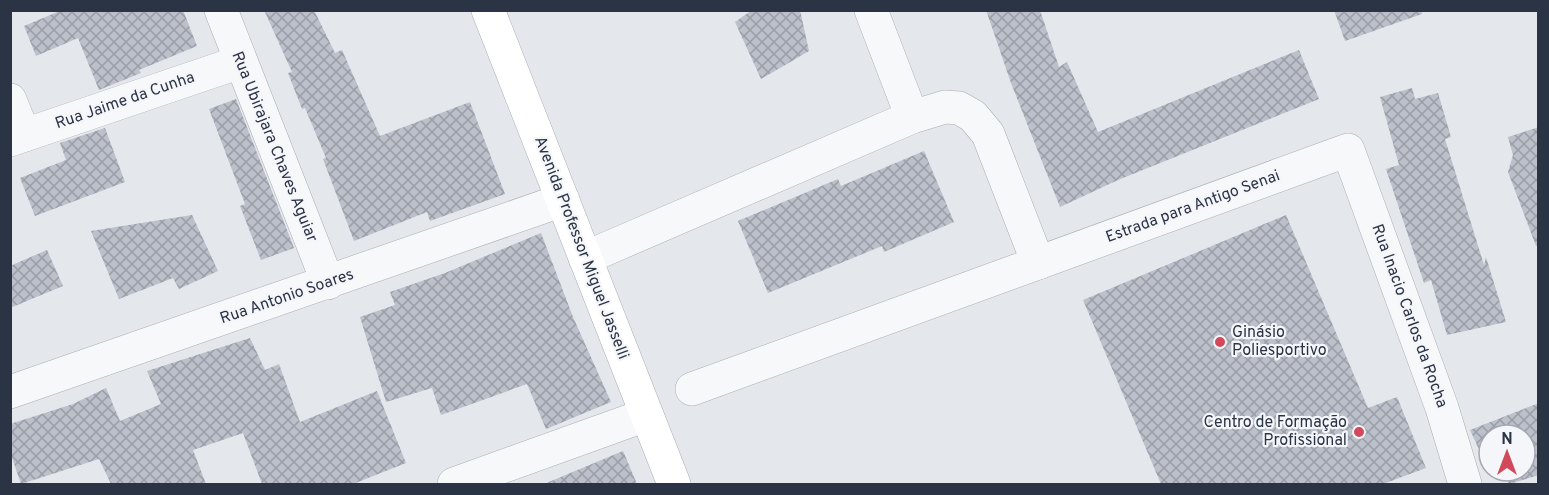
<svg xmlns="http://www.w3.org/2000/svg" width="1549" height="495" viewBox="0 0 1549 495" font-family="Overpass,sans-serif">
<defs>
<pattern id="building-cross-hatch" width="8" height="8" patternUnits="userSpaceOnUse" patternTransform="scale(1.5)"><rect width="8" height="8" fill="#bbc0ca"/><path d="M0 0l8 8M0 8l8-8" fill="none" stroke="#989da6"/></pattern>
</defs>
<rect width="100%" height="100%" fill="#e4e7ec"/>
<g fill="url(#building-cross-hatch)">
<path d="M62 10H183L197 46 139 70 141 73 99 90 78 38 36 56 24 26Z"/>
<path d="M264 10H314L335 53 342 50 380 136 470 102 505 194 430 221 427 212 354 241 323 159 326 158 305 108 302 109 288 73 292 72Z"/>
<path d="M752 10H800L809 51 761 79 735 22Z"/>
<path d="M986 10H1040L1059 67 1067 62 1098 132 1299 50 1319 99 1118 180 1060 207 1011 83Z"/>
<path d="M1334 10H1421L1422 14 1345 41Z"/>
<path d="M1412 88 1415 99 1438 93 1451 137 1445 139 1484 265 1486 257 1506 322 1447 335 1431 280 1424 283 1386 169 1399 165 1380 97Z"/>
<path d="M236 99 294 248 261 260 240 206 245 204 209 109Z"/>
<path d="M1539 127V245L1536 246 1508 172 1513 155 1508 137Z"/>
<path d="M105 128 125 182 35 216 20 178 66 160 60 143Z"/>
<path d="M924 151 954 222 884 252 882 246 768 293 738 221 838 179 841 186Z"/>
<path d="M192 215 218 271 179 289 173 278 119 299 91 231Z"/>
<path d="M1286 215 1368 408 1397 397 1426 468 1383 484H1161L1083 300Z"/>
<path d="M541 233 573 317 611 402 546 429 527 384 441 415 432 388 386 402 360 317 395 305 390 292 445 273Z"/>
<path d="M47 250 63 286 10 308V266Z"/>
<path d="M250 338 265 370 279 364 300 422 377 391 406 463 353 484H262L243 433 193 450 206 484H111L99 459 21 484 10 452V424L73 404 106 388 120 421 161 404 147 371Z"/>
<path d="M1539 403V475L1509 484 1503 471H1525V435H1489V456L1483 458 1470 430Z"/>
<path d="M623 451 637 484H544Z"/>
</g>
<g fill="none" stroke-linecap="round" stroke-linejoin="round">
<g stroke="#a9aeb7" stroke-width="34">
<g id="street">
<path d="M221 10 328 283"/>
<path d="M871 10 912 117"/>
<path d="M10 100 24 135"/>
<path d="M10 140 240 62"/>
<path d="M585 258 912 117 945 107 959 108 973 116 988 134 1038 263"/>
<path d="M692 389 1348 150 1442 408 1465 484"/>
<path d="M10 392 563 200"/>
<path d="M454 484 646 415"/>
</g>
</g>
<g stroke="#a9aeb7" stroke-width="34">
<path id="secondary" d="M488 10 674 484"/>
</g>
<use href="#street" stroke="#f7f8fa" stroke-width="33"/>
<use href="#secondary" stroke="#fff" stroke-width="33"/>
</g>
<g fill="#d1495b" stroke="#f4f6f9" stroke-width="2">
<circle cx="1220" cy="342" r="6"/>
<circle cx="1359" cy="432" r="6"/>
</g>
<g text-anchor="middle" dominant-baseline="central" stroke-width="4.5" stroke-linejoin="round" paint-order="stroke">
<g font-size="16" fill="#2b3445" stroke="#f4f6f9">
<text transform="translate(125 101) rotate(-19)">Rua Jaime da Cunha</text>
<text transform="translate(274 147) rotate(68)">Rua Ubirajara Chaves Aguiar</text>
<text transform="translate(1193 207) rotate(-20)">Estrada para Antigo Senai</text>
<text transform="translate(581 248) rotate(69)">Avenida Professor Miguel Jasselli</text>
<text transform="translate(287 297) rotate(-19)">Rua Antonio Soares</text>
<text transform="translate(1409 316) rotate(70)">Rua Inacio Carlos da Rocha</text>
</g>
<g font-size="16" fill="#2b3445" stroke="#f4f6f9" text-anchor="start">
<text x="1232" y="333">Ginásio<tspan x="1232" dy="18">Poliesportivo</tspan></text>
<text x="1347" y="423" text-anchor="end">Centro de Formação<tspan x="1347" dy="18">Profissional</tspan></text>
</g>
</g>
<rect width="1549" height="495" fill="none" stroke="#2b3445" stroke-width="24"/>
<g transform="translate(1507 453)"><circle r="28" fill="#f4f6f9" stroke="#a4a8b1" stroke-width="1.5"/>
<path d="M0-4.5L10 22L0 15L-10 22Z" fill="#d1495b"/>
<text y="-9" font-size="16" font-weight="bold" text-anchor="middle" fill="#2b3445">N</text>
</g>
</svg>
